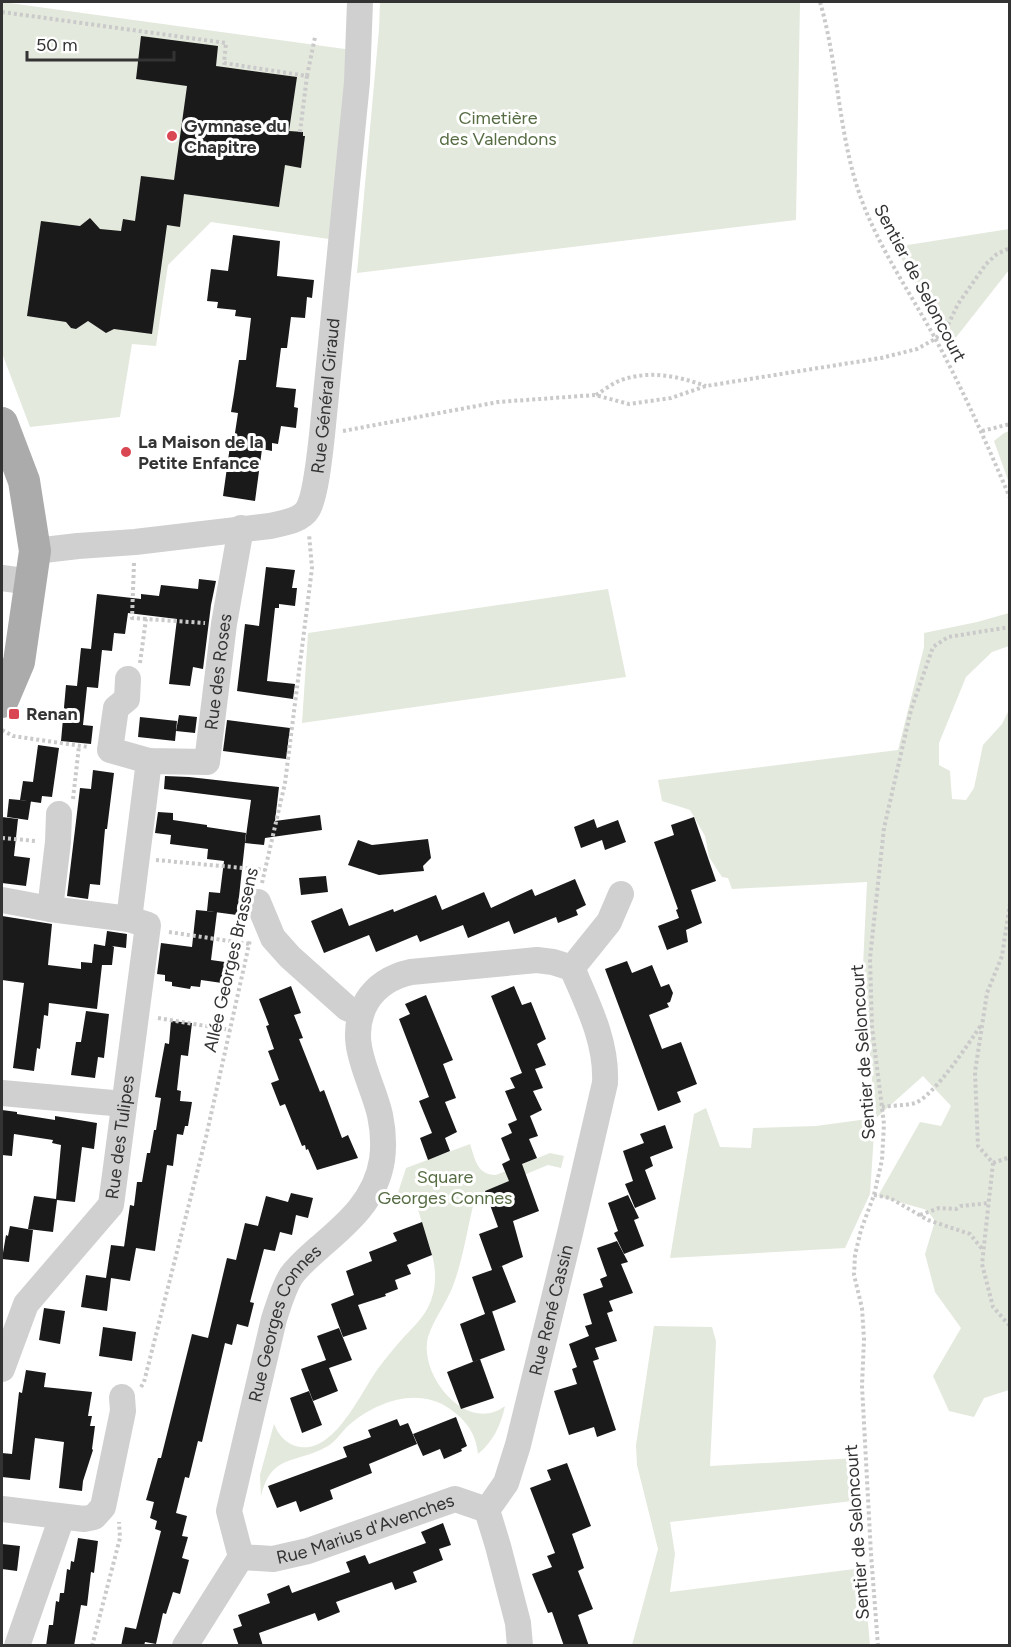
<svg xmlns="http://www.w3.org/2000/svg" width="1011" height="1647" viewBox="0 0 1011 1647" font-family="Figtree,sans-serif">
<rect width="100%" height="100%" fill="#fff"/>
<g fill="#e3e9dd">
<path d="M2 2 352 50 329 239 211 222 168 265 156 346 132 344 120 417 30 427 2 353Z"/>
<path d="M380 2H800L796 220 357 273 379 29Z"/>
<path d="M1009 229V270L950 345 895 247Z"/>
<path d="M1009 431H1010L1009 483 994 441 1004 433Z"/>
<path d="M608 589 626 677 302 723 308 633Z"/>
<path d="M1009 613V646L992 652 966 677 939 743V765L950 771 952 799 966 800 974 788 983 745 1002 724 1009 710V1390L984 1398 974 1417 949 1411 933 1376 961 1328 935 1292 925 1254 935 1221 927 1210 878 1196 920 1122 941 1126 951 1106 923 1076 875 1119 870 1194 845 1248 670 1258 694 1114 706 1108 720 1147 751 1148 753 1128 816 1126 875 1118 863 966 867 882 732 889 728 878 722 877 709 857 705 836 690 810 662 801 658 780 898 750 924 647V633L977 622Z"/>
<path d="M470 1144C475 1159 477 1175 496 1175L550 1153 564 1156 561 1168 548 1165 485 1191 477 1197 473 1206C467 1231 463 1258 454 1283 448 1301 434 1318 428 1337 418 1375 467 1435 505 1406 501 1425 493 1442 478 1454 476 1434 467 1421 450 1409 418 1386 376 1402 349 1425 341 1432 336 1442 326 1447 296 1464 271 1453 261 1497L260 1475 274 1424C279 1436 287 1445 300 1447 335 1452 360 1394 377 1370 385 1359 394 1348 403 1338 416 1324 428 1314 433 1294 439 1270 431 1249 423 1227 420 1216 418 1202 406 1197L396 1199 406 1168Z"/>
<path d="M654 1326 712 1327 716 1341 710 1466 857 1458 852 1501 670 1522 675 1554 670 1592 863 1568 870 1645H632L658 1549 637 1465 636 1445Z"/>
</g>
<g fill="#1a1a1a">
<path d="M141 36 218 46 216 66 297 77 289 131 303 132V136H305L301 168 285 165 279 207 184 194 180 227 167 225 152 334 114 329 106 333 88 321 76 329 71 328 66 322 27 316 41 221 80 226 90 218 100 229 121 231 123 219 135 221 141 176 174 180 187 86 136 79Z"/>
<path d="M233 235 280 241 277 276 314 280 312 298 307 297 305 318 291 317 287 348H281L276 387 296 389 294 407 298 408 296 428 281 426 278 444 272 443V451L262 449 255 501 223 496 230 446H233L238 413 231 412 234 394 239 360H246L251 318 235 316 236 310 217 308 218 302 207 301 211 269 228 271Z"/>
<path d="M266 567 295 570 292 588H297L295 606 279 604V608H275L267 681 295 684 293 699 237 691 245 624 259 626Z"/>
<path d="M199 579 216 581 211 605 203 669 193 667 190 686 169 684 177 619 128 613 125 634 114 633 112 651 102 650 98 688 87 687 83 725 93 726 91 744 61 741 66 685 77 686 81 648 91 649 97 594 141 599V594L159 596 161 585 198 589Z"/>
<path d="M179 715 197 717 195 733 176 731Z"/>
<path d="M140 717 177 721 175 741 138 737Z"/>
<path d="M227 720 290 728 286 759 223 751Z"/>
<path d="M38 745 59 748 52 797 42 796 41 803 20 800 23 781 33 782Z"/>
<path d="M93 770 114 773 107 829H105L100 885 90 884 88 899 67 896 80 788 91 789Z"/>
<path d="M165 776 189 777 279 787 275 821 320 815 322 830 265 838 264 845 245 843 251 800 164 789Z"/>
<path d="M9 799 31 801 28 820 7 817Z"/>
<path d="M158 812 173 813V820L207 825V827L246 833 237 915 207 911 209 892 220 893 224 861 207 859 208 849 170 844 171 835 155 833Z"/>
<path d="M2 817 18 819 14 856 30 858 26 886 2 883Z"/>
<path d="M694 817 716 881 691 890 702 923 686 930 688 942 667 950 658 926 679 918 676 910 678 909 654 842 674 835 671 825Z"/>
<path d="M594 819 597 828 618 820 626 842 605 850 602 840 581 848 574 827Z"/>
<path d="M428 839 431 858 423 866 424 871 379 875 348 865 358 840 372 845Z"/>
<path d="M326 876 328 892 301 895 299 878Z"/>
<path d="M575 879 586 905 576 910 578 915 558 923 556 917 514 934 509 921 468 938 463 925 420 942 417 935 376 952 369 935 324 953 311 921 342 908 349 926 393 909 394 912 436 895 442 910 484 892 491 908 532 889 535 896Z"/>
<path d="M196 910 217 912 211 960 232 963 229 984 201 980 200 987 191 986 190 989 172 986V982L165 981V975L157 974 161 943 192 947Z"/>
<path d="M2 916 52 924 48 965 81 969V962L92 963 94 944 105 946 107 931 127 934 126 948 112 946 114 947 112 965H102L97 1009 49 1003 48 1016 44 1015 40 1049 37 1048 34 1071 13 1068 24 983 2 980Z"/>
<path d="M627 961 632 973 652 965 661 987 669 984 673 993 670 1002 667 1003 669 1007 649 1015 662 1049 681 1042 697 1084 677 1092 681 1102 658 1111 605 969Z"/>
<path d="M291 986 301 1013 294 1015 303 1038 299 1039 320 1092 324 1090 342 1138 348 1135 358 1158 317 1170 308 1149 306 1150 305 1145 302 1146 285 1104 280 1106 271 1083 279 1080 268 1051 274 1049 266 1026 269 1025 259 999Z"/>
<path d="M514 986 522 1005 531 1002 546 1039 537 1044 546 1065 535 1069 543 1088 533 1091 542 1110 530 1116 538 1136 529 1139 537 1158 522 1164 539 1211 513 1221 523 1257 497 1268 502 1266 516 1302 491 1312 492 1311 505 1350 473 1362 460 1324 485 1314 472 1277 492 1270 479 1234 498 1227 485 1191 509 1181 502 1164 510 1160 501 1138 512 1133 508 1124 517 1120 505 1091 515 1088 510 1078 522 1073 491 996Z"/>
<path d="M426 995 453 1060 443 1064 456 1098 445 1102 457 1132 445 1138 450 1151 428 1160 420 1138 432 1133 419 1101 429 1097 399 1019 410 1014 405 1004Z"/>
<path d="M86 1011 109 1014 104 1058 98 1057 95 1078 71 1075 76 1042H81Z"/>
<path d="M171 1021 192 1023 188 1056 181 1055 177 1090 181 1091 180 1101 192 1102 188 1126H185L183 1135 177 1134 173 1166 167 1165 155 1251 136 1248 130 1281 111 1278 107 1311 81 1307 86 1275 106 1278 111 1245 128 1247H124L130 1205 134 1206 137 1182H142L147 1153H150L154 1130H156L161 1098 155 1097 165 1043 169 1044Z"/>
<path d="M2 1110 17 1112V1114L55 1120V1116L97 1123 94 1149 82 1147 75 1202 57 1200 53 1232 28 1229 34 1196 56 1199 61 1145 52 1143 53 1140 14 1134 12 1156 2 1155Z"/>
<path d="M665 1125 673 1148 650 1157 653 1166 645 1170 656 1199 635 1208 625 1184 633 1181 623 1151 644 1143 640 1134Z"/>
<path d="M291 1193 313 1198 308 1218 296 1215 292 1235 280 1232 275 1251 264 1249 250 1302 254 1303 248 1327 237 1324 232 1345 225 1343 202 1442 198 1441 189 1478 185 1477 176 1513 187 1516 182 1536 188 1537 182 1558 189 1560 180 1594 173 1592 166 1614 163 1613 156 1644 145 1642 144 1646H121L125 1627 136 1629 161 1531 155 1529 157 1521 150 1518 154 1502 146 1500 158 1458H161L192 1334 208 1338 227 1258 236 1260 245 1223 258 1226 266 1196 288 1202Z"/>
<path d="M628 1195 639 1218 634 1220 644 1246 624 1254 614 1233 618 1231 608 1203Z"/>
<path d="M422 1222 432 1255 407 1265 411 1274 395 1280 398 1289 385 1294 386 1296 358 1305 367 1329 343 1337 331 1304 354 1295 346 1271 372 1261 369 1252 397 1241 393 1233Z"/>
<path d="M10 1226 33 1230 29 1262 2 1259 6 1235 8 1236Z"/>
<path d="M617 1241 628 1262 621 1264 633 1293 609 1301 613 1311 607 1313 617 1341 595 1348 599 1359 593 1361 616 1430 597 1437 594 1427 569 1435 554 1391 577 1384 572 1369 577 1367 569 1344 589 1336 585 1326 592 1324 583 1294 603 1287 600 1279 607 1276 597 1248Z"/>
<path d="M44 1308 65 1311 60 1344 39 1340Z"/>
<path d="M103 1327 136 1332 132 1361 99 1356Z"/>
<path d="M339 1328 352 1360 329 1368 338 1391 313 1401 301 1369 326 1360 317 1336Z"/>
<path d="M480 1359 494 1398 461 1409 447 1372Z"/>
<path d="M26 1370 46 1373 44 1387 92 1392 88 1416H92L90 1426H95L92 1449 93 1450 83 1481 82 1491 59 1488 64 1442 35 1438 30 1480 2 1477V1453L12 1454 19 1392 22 1393Z"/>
<path d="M309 1391 322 1425 302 1433 290 1398Z"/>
<path d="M456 1417 467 1446 461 1449 462 1451 444 1459 440 1449 423 1456 413 1434Z"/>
<path d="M397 1419 400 1426 408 1423 417 1444 369 1464 372 1473 330 1490 333 1499 300 1512 296 1501 277 1508 268 1486 347 1457 343 1447 371 1437 368 1430Z"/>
<path d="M567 1463 591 1526 572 1534 584 1568 578 1571 593 1609 578 1615 589 1646H564L552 1612 548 1613 532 1574 552 1567 547 1556 555 1553 530 1488 551 1480 547 1470Z"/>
<path d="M443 1523 451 1545 439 1549 443 1560 413 1572 417 1582 395 1590 392 1582 336 1602 340 1612 318 1621 315 1613 259 1633 263 1646H239L233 1629 242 1626 238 1615 270 1603 267 1594 289 1585 292 1593 350 1572 346 1562 365 1555 369 1564 426 1543 421 1532Z"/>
<path d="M78 1538 98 1541 94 1573 91 1572 87 1606 81 1605 74 1646H46L49 1625H53L56 1601 59 1602 60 1593H64L67 1569 70 1570 71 1561 74 1562Z"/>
<path d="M2 1544 20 1546 17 1571 2 1569Z"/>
</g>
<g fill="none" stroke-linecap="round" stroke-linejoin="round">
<g stroke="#cacaca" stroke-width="4" stroke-dasharray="3 3" stroke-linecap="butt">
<path d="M820 2C839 67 838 137 862 201 880 249 910 293 935 338 963 390 987 444 1010 498"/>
<path d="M2 12 226 43 224 63 307 76 300 132"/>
<path d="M307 76 315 37"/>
<path d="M596 395C604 390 613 383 621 380 651 370 677 376 706 386"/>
<path d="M343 431 498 402 595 395 629 404 671 398 706 386 881 358 917 349 935 339 946 329 958 304 986 264 997 254 1010 248"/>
<path d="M982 431 1010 424"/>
<path d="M134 563 132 618 146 619"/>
<path d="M140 663 146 619 205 623"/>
<path d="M2 730 13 736 88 747"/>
<path d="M73 799 79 746"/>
<path d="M2 838 36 841"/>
<path d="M156 860 265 870"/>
<path d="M262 883 285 783 312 568 309 534"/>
<path d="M1010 903 1002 956 987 993 975 1072 978 1146 993 1163 982 1264 993 1307 1010 1326"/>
<path d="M169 932 249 944"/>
<path d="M158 1018 230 1030"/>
<path d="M882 1107C892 1105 905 1106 915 1103 933 1097 970 1042 981 1025"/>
<path d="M993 1163 1010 1157"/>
<path d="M874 1195 890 1198 928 1220 970 1234 983 1250"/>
<path d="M920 1215 939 1208 956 1209 961 1206 989 1203"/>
<path d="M141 1387 144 1382 206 1137 250 940"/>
<path d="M92 1646 120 1538 119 1522"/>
<path d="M878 1646 871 1554 862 1386 864 1339 862 1308 854 1275 855 1255 861 1230 874 1195 882 1160 884 1124 872 1027 870 958 884 828 911 710 933 647 948 637 1010 627"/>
</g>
<g stroke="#d0d0d0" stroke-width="26">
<path id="s1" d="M35 551 78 546 135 542 270 526C283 523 301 521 308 509 316 495 320 452 322 435L357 82 360 2"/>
<path d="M2 578 31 582"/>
<path id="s2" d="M128 679 127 699 116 708 110 750 149 761 207 762 224 624 241 528"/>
<path d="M2 900 50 909 129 919 149 761"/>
<path d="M258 902 273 938 290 957 347 1008 361 1014"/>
<path d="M50 909 58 842 59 814"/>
<path d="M572 968 609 922 621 894"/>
<path d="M2 1093 124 1104"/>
<path id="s3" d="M2 1369 26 1304 111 1205 148 925 129 919"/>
<path d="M2 1509 84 1519 94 1517 103 1507 123 1411 122 1397"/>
<path id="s4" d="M241 1557 273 1559 308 1551 455 1499 487 1510"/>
<path d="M17 1646 62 1517"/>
<path id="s5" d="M185 1646 241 1557 229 1511 274 1319C279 1304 283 1289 291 1276 299 1265 310 1256 320 1247 348 1223 376 1199 382 1160 384 1145 383 1129 380 1115 371 1076 344 1041 367 1001 377 985 393 976 411 972L537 960 553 962 572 968"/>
<path id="s6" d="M520 1646 518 1623 498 1546 487 1510 506 1483 518 1445 570 1233 605 1083C607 1042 588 1005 572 968"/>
</g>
<path stroke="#ababab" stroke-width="32" d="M2 423 24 481 35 551 19 662 2 702"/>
</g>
<g fill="#d84752" stroke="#fff" stroke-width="2">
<circle cx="172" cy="136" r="6"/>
<circle cx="126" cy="452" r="6"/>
<rect x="8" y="708" width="12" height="12" rx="3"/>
</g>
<g text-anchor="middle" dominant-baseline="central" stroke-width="6" stroke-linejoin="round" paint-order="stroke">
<g font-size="18" fill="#566c43" stroke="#fff">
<text x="498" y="118">Cimetière<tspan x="498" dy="21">des Valendons</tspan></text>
<text x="445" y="1177">Square<tspan x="445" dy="21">Georges Connes</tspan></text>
</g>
<g font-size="18" font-weight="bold" fill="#333" stroke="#fff" text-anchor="start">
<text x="184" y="126">Gymnase du<tspan x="184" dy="21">Chapitre</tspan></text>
<text x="138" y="442">La Maison de la<tspan x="138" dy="21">Petite Enfance</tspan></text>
<text x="26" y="714">Renan</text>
</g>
<g font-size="18" fill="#333" stroke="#fff">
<text transform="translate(920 283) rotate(62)">Sentier de Seloncourt</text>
<text stroke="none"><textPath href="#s1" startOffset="394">Rue Général Giraud</textPath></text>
<text stroke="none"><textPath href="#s2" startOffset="266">Rue des Roses</textPath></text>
<text transform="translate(231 960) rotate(-77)">Allée Georges Brassens</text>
<text transform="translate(863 1052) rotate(-94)">Sentier de Seloncourt</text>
<text stroke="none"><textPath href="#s3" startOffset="268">Rue des Tulipes</textPath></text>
<text stroke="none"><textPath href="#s6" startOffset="352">Rue René Cassin</textPath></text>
<text stroke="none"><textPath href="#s5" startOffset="350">Rue Georges Connes</textPath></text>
<text stroke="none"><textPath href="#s4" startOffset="129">Rue Marius d'Avenches</textPath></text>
<text transform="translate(857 1532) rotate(-94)">Sentier de Seloncourt</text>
</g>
</g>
<rect width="1011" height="1647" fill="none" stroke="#333333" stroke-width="6"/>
<path d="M27 51v9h147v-9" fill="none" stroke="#333333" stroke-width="3"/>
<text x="36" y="51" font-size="18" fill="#333333" stroke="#ffffff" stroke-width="4.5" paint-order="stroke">50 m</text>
</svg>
